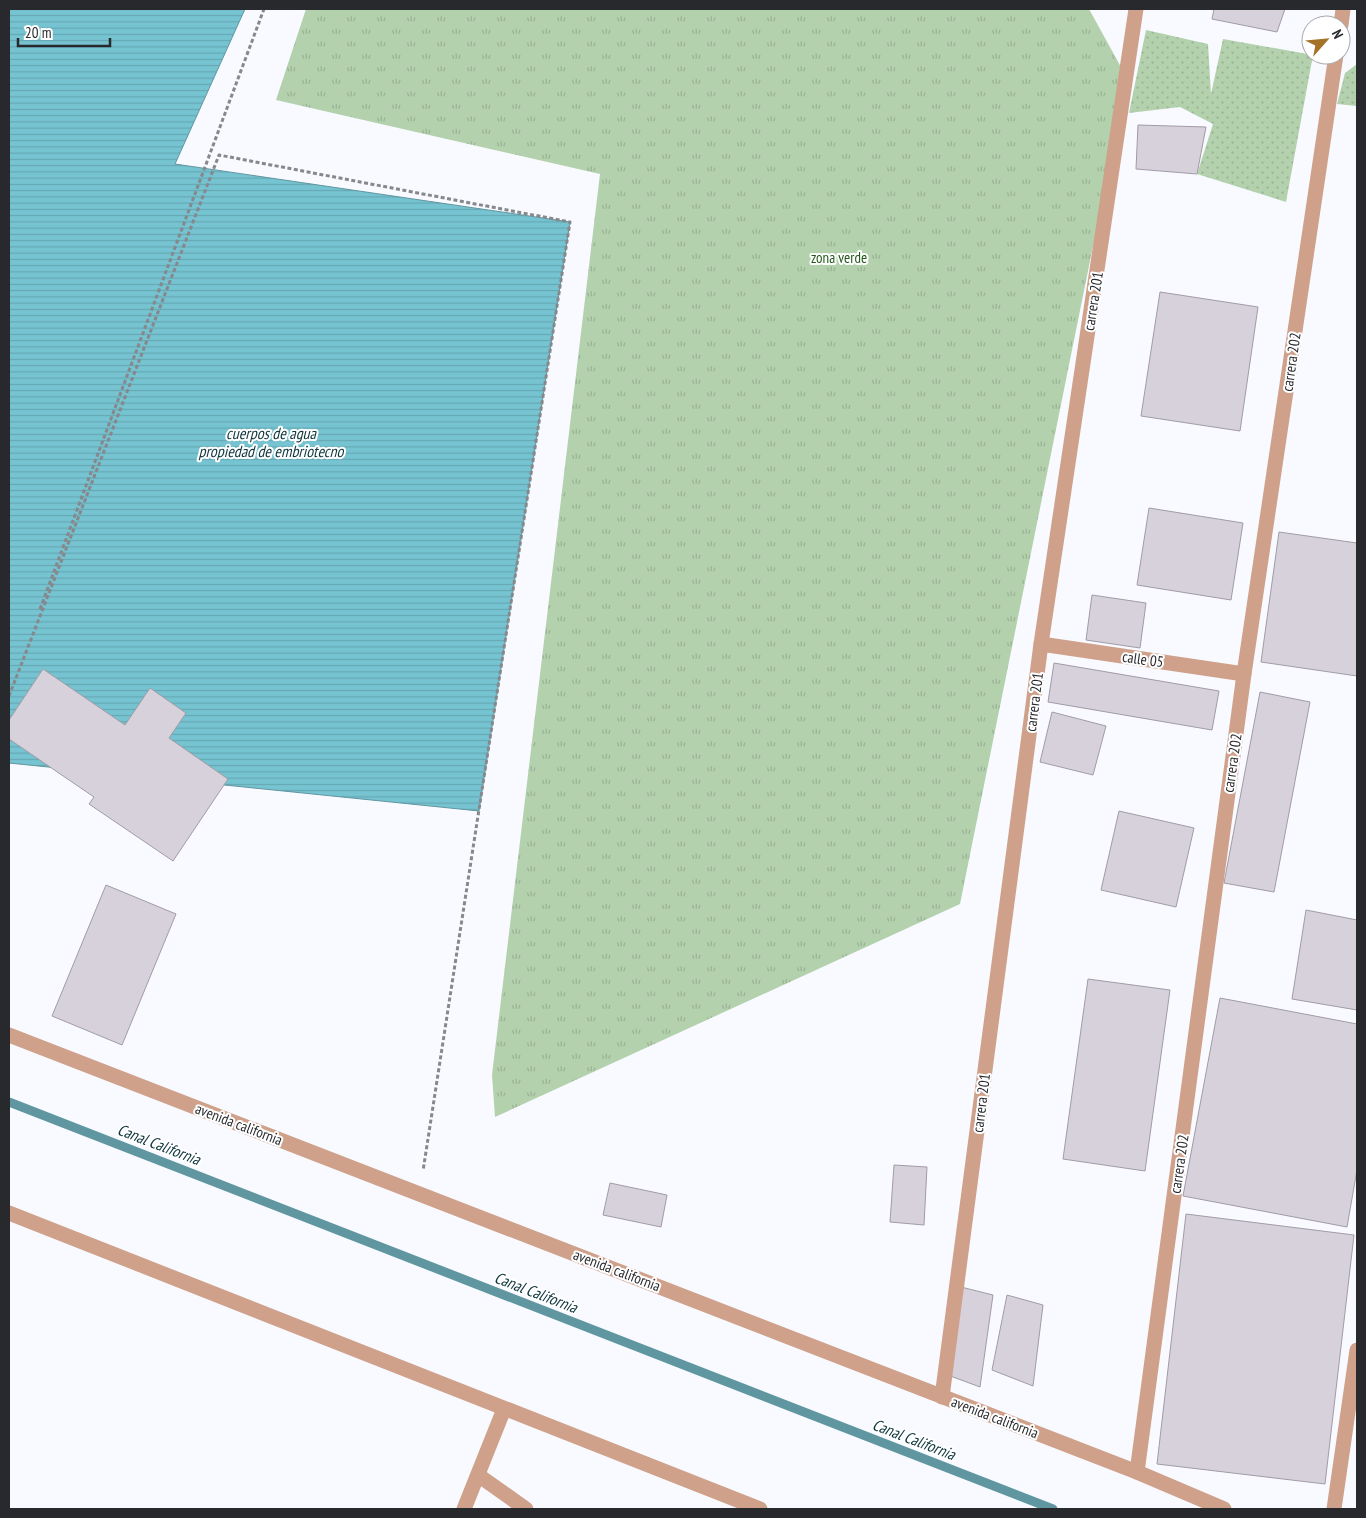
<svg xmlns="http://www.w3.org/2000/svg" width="1366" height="1518" viewBox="0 0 1366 1518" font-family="'PT Sans Narrow',sans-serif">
<defs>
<pattern id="grass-dots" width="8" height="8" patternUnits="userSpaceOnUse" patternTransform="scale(1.25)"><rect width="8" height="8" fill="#b3d1ad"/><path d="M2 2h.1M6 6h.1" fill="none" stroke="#9ab395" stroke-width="1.8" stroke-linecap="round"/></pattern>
<pattern id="park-tufts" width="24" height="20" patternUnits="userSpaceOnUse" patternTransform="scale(1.25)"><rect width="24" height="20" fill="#b3d1ad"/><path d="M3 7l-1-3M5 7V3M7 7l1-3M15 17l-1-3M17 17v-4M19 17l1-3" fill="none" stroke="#9ab395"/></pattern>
<pattern id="water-rules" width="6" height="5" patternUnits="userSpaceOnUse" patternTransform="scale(1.25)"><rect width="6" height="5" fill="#76c4d1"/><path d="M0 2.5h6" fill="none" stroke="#66a8b4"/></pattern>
</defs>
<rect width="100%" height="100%" fill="#f8faff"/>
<g fill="url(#grass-dots)">
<path d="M1146 30 1208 44 1211 94 1223 39 1313 55 1286 202 1197 174 1213 124 1180 107 1129 113Z"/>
<path d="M1357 64V106L1337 104 1345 73Z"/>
</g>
<path fill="url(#park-tufts)" d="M306 9H1089L1127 78 960 904 495 1117 492 1075 600 174 276 100Z"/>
<path fill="url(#water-rules)" stroke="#5f96a0" d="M9 9H245L175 164 570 222 479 811 9 763Z"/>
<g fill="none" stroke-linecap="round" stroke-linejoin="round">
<path stroke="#5f96a0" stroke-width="9" d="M9 1102 1053 1509"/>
</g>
<g fill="#d7d1dc" stroke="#a19ba5">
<path d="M1214 9H1285L1277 32 1212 19Z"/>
<path d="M1138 125 1206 127 1197 174 1136 169Z"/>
<path d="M1160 292 1258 307 1240 431 1141 416Z"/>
<path d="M1149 508 1243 523 1231 600 1137 585Z"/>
<path d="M1279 532 1357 543V676L1261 662Z"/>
<path d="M1092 595 1146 603 1140 648 1086 640Z"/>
<path d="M1054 663 1219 691 1212 730 1048 702Z"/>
<path d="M43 669 125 725 150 688 186 713 169 738 228 779 173 861 89 804 94 797 9 739V720Z"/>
<path d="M1260 692 1310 702 1274 892 1224 883Z"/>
<path d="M1052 712 1106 726 1093 775 1040 762Z"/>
<path d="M1119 811 1194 828 1176 907 1101 890Z"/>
<path d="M106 885 176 914 122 1045 52 1016Z"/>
<path d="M1306 910 1357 920V1010L1292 999Z"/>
<path d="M1088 979 1170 990 1145 1171 1063 1159Z"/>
<path d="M1220 998 1357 1024V1170L1347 1227 1183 1196Z"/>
<path d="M894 1165 927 1167 924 1225 890 1222Z"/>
<path d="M610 1183 667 1195 661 1227 603 1215Z"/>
<path d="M1186 1214 1354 1235 1325 1484 1157 1464Z"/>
<path d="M957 1286 993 1295 980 1387 945 1374Z"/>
<path d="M1007 1295 1043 1305 1033 1386 992 1370Z"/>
</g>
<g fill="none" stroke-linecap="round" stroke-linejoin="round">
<g stroke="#86888c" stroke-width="3" stroke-dasharray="4 2.5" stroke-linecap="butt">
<path d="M40 609 264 9"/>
<path d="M9 696 219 155 570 222 423 1171"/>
</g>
<g stroke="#cfa18b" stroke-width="15">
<path d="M1341 25 1343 9"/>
<path d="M1041 644 1244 674"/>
<path d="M9 1035 1137 1472 1224 1509"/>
<path d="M9 1213 760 1509"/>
<path d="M942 1397 1041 644 1136 9"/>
<path d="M1137 1472 1244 674 1336 55"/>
<path d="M478 1475 526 1509"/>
<path d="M464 1509 504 1409"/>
<path d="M1334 1509 1357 1350"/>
</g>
</g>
<g text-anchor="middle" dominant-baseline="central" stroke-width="4" stroke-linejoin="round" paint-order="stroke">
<g font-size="15" fill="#23591a" stroke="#fff">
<text x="839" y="257">zona verde</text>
</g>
<g font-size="15" fill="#28292d" stroke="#fff">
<text transform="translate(1093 301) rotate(-81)">carrera 201</text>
<text transform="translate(1291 362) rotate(-82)">carrera 202</text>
<text transform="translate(1143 659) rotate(8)">calle 05</text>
<text transform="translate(1034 702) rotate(-83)">carrera 201</text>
<text transform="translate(1232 763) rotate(-82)">carrera 202</text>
<text transform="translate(981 1103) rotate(-83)">carrera 201</text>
<text transform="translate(239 1124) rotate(21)">avenida california</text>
<text transform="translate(1179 1164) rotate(-82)">carrera 202</text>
<text transform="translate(617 1270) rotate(21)">avenida california</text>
<text transform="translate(995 1417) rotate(21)">avenida california</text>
</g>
<g font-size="16" font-style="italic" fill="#0f363c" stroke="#fff">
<text x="271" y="433">cuerpos de agua<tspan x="271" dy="18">propiedad de embriotecno</tspan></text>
<text transform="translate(159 1144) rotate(21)">Canal California</text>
<text transform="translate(536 1292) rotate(21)">Canal California</text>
<text transform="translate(914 1439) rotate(21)">Canal California</text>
</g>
</g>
<rect width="1366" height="1518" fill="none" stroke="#28292d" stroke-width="20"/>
<g transform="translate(1326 40) rotate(63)"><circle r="24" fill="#ffffff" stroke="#a9a9ab"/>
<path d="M0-4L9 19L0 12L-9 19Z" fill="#a47228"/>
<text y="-8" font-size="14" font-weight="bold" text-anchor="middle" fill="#28292d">N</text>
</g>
<path d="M18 38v8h92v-8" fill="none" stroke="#28292d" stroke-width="2.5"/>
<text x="25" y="38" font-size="15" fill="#28292d" stroke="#ffffff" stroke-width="4" paint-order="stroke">20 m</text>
</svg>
